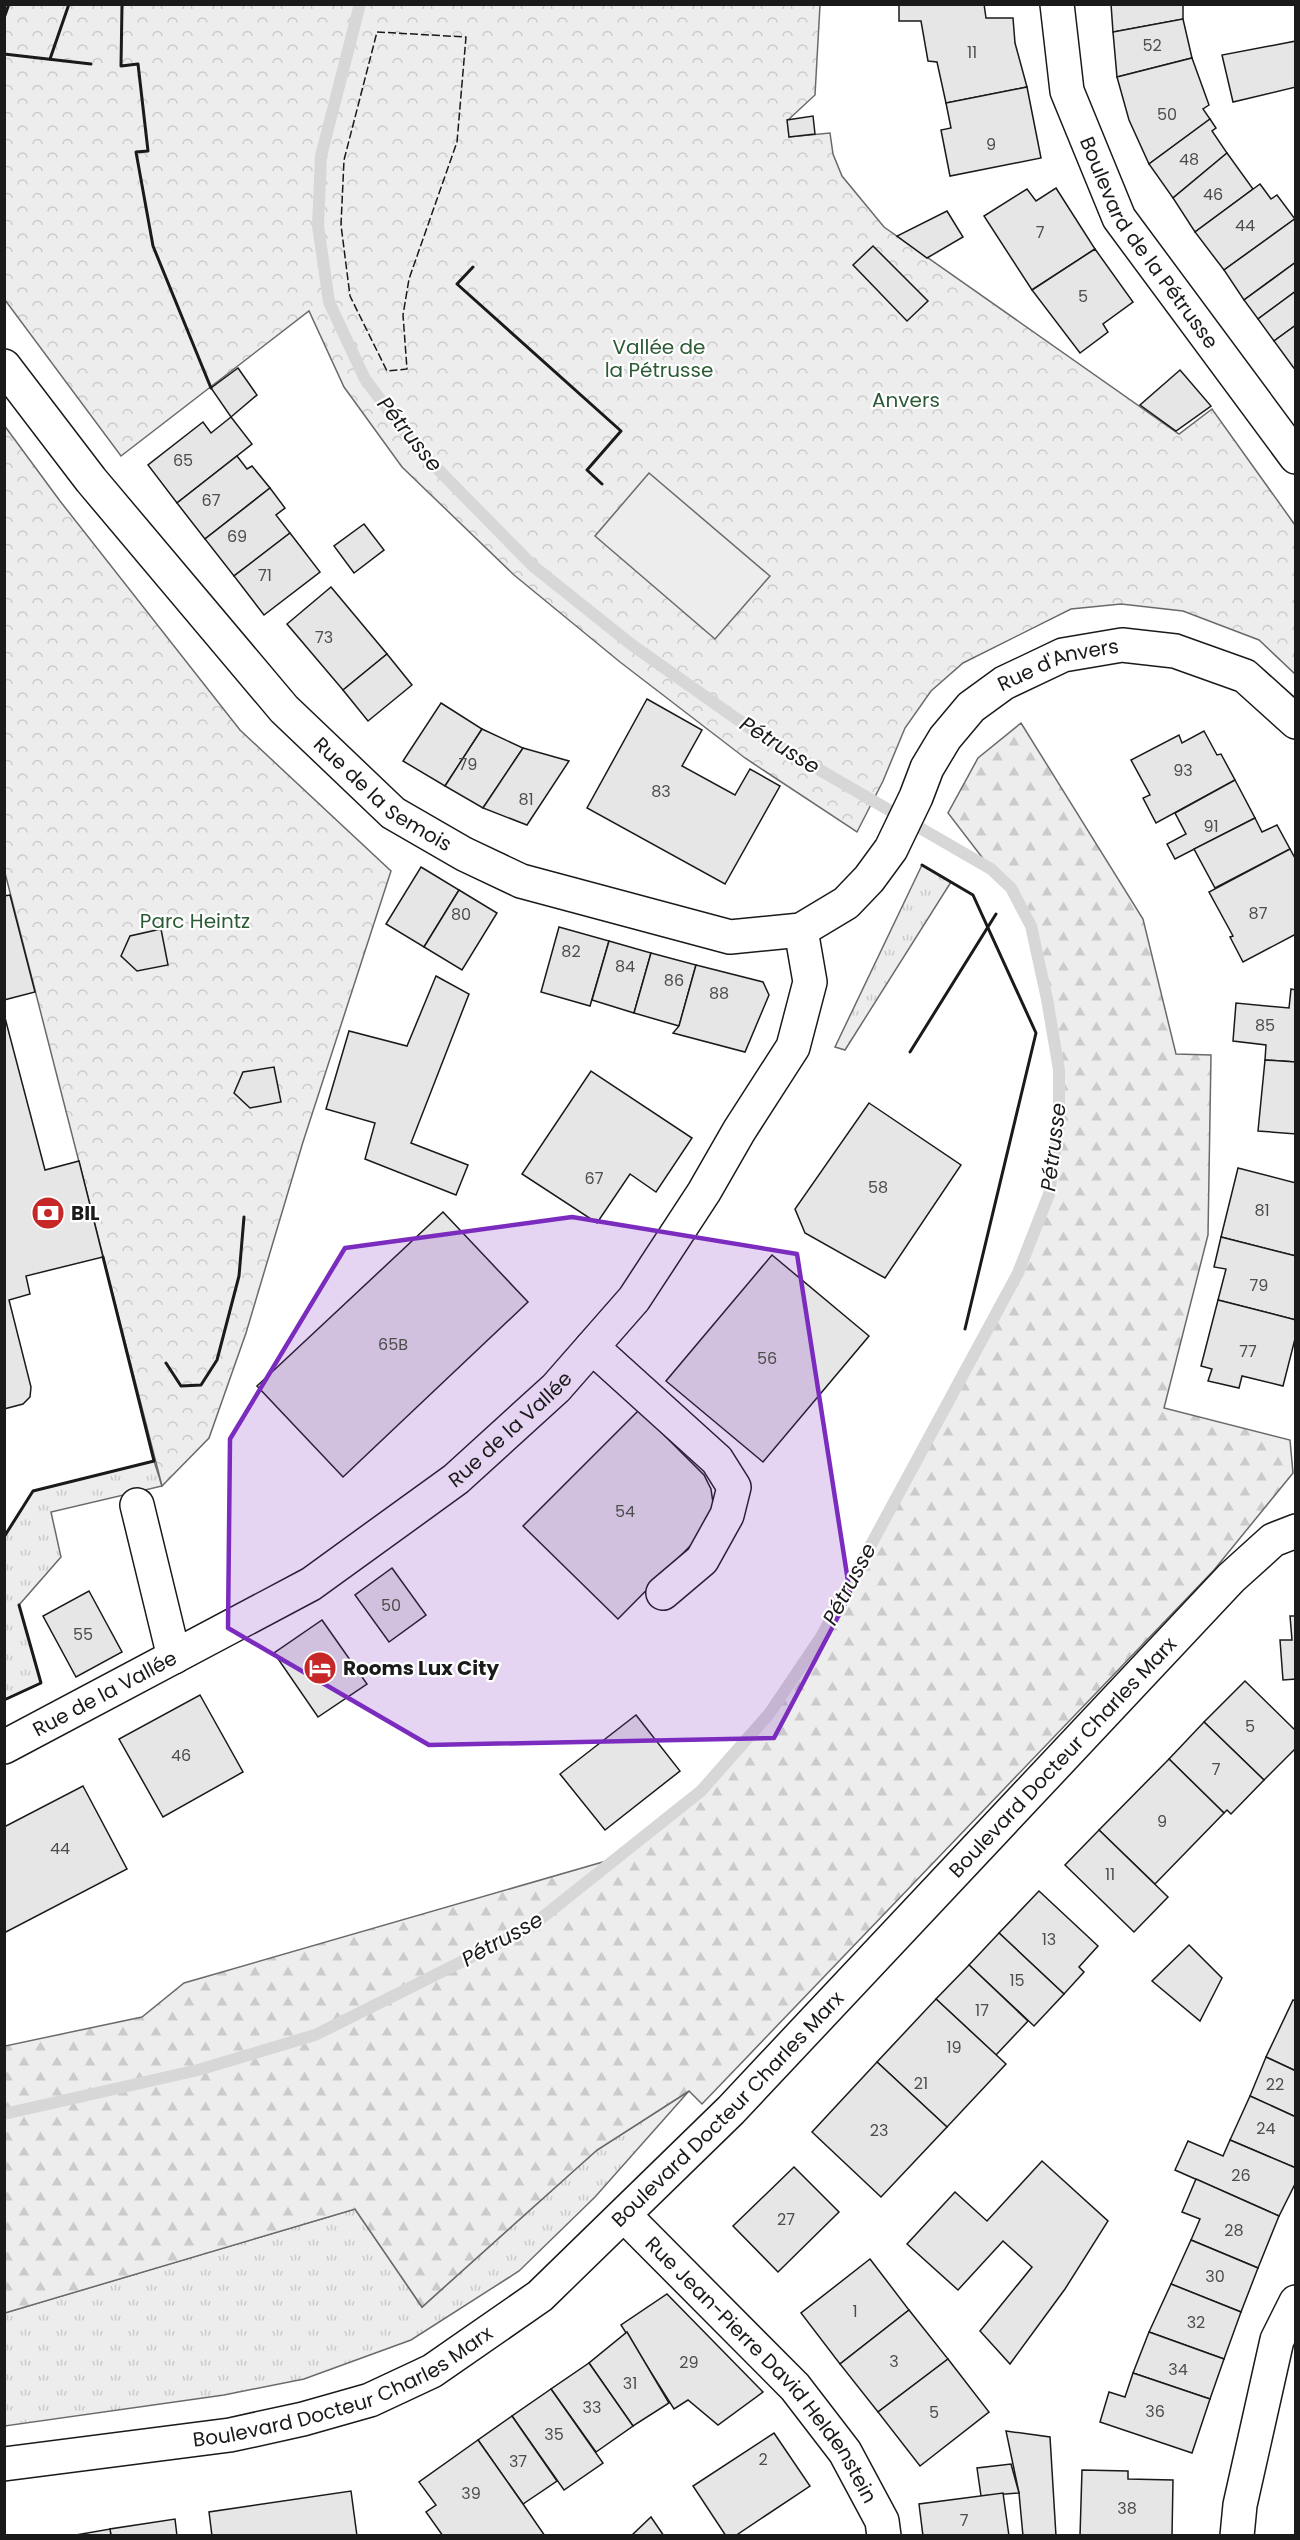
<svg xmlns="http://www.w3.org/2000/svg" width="1300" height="2540" viewBox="0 0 1300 2540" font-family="Poppins,sans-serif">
<defs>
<pattern id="grass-tufts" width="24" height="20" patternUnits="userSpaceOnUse" patternTransform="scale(1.5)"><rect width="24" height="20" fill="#ededed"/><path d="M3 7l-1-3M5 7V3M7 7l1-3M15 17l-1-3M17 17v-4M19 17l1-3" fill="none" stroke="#cbcbcb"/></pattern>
<pattern id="forest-firs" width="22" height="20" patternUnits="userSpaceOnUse" patternTransform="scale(1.5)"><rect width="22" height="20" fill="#ededed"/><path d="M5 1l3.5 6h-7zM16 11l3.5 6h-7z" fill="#cbcbcb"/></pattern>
<pattern id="park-crowns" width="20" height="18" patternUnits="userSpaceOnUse" patternTransform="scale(1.5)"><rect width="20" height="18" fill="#ededed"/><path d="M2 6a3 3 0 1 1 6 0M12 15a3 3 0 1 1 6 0" fill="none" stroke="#cbcbcb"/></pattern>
</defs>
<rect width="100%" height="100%" fill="#fff"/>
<g fill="url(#grass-tufts)" stroke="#6a6a6a" stroke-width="1.5">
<path d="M922 865 951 882 845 1050 835 1047Z"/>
<path d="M154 1461 162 1486 51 1512 61 1557 19 1605 41 1683 5 1700 4 1537 33 1491Z"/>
<path d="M689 2091 595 2197 519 2271 411 2340 304 2379 224 2395 5 2426 4 2313 355 2209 422 2307 597 2150Z"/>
</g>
<path fill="url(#forest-firs)" stroke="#6a6a6a" stroke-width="1.5" d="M1021 723 1143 919 1176 1054 1211 1055 1208 1235 1164 1408 1290 1440 1293 1473 1214 1570 702 2104 689 2091 597 2150 422 2307 355 2209 5 2313V2046L142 2017 184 1983 620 1857 701 1791 769 1714 821 1637 1018 1273 1049 1194 1059 1125V1070L1047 999 1031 927 1011 888 991 869 948 813 978 758Z"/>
<g fill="url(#park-crowns)" stroke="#6a6a6a" stroke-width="1.5">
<path d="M4 5H820L815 95 788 120 789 137 830 133 833 154 842 176 884 227 1179 434 1212 409 1295 525V674L1259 640 1183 611 1121 604 1071 609 963 663 931 691 905 728 883 781 857 832 745 758 620 662 514 575 402 467 344 387 309 311 121 456 5 300Z"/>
<path d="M4 425 60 501 240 730 391 871 303 1142 246 1333 209 1438 162 1486 5 873Z"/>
</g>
<path fill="#ededed" stroke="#6a6a6a" stroke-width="1.5" d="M649 473 770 576 715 639 595 536Z"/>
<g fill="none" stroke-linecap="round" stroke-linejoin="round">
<path stroke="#d7d7d7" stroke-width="12" d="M4 2114 198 2070 315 2035 529 1928 701 1791 769 1714 821 1637 1018 1273 1049 1194 1059 1125V1070L1047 999 1031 926 1011 888 991 869 761 736 632 645 533 566 415 446 365 379 329 302 318 226 321 156 360 4"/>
</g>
<g fill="#e6e6e6" stroke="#1a1a1a" stroke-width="1.5">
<path d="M899 4H984L986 18H1013L1015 43 1027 87 946 103 937 62 928 61 921 21H899Z"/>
<path d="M1111 4H1183V19L1113 32Z"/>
<path d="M1183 19 1192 58 1117 77 1113 32Z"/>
<path d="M1296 41V87L1233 102 1222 55Z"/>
<path d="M1192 58 1209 105 1203 109 1210 119 1149 164 1129 120 1117 77Z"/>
<path d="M1027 87 1041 158 950 176 941 130 951 128 946 103Z"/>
<path d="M813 116 815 134 789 137 787 120Z"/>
<path d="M1210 119 1216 128 1212 131 1227 153 1173 198 1149 164Z"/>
<path d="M1227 153 1253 189 1195 232 1173 198Z"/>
<path d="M1260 184 1271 199 1277 195 1295 219 1224 270 1195 232Z"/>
<path d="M1056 188 1095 249 1032 290 984 216 1027 189 1036 201Z"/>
<path d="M947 211 963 237 927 258 897 236Z"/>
<path d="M1296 218V262L1244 300 1224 270Z"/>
<path d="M873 246 928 301 907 321 853 265Z"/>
<path d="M1095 249 1133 302 1103 324 1108 332 1080 353 1032 290Z"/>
<path d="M1296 262V291L1258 319 1244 300Z"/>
<path d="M1296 291V325L1274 341 1258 319Z"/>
<path d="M1296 325V371L1274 341Z"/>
<path d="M238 368 257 395 231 417 211 388Z"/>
<path d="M1180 370 1211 406 1176 431 1140 405Z"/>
<path d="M231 417 252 444 177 503 148 465 203 422 211 433Z"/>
<path d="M237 456 247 469 252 466 270 488 205 539 177 503Z"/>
<path d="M270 488 285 508 276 515 290 533 234 576 205 539Z"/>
<path d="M364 524 384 550 354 573 334 546Z"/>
<path d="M290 533 320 572 264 615 234 576Z"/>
<path d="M331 587 387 654 343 690 287 624Z"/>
<path d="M387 654 412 685 368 721 343 690Z"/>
<path d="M647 699 702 730 682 766 735 795 750 769 780 786 725 884 587 808Z"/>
<path d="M441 703 482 729 445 786 403 761Z"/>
<path d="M482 729 523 748 483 808 445 786Z"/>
<path d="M1204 731 1217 755 1221 754 1235 780 1156 823 1143 798 1150 795 1131 760 1179 735 1182 743Z"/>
<path d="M523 748 569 761 527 825 483 808Z"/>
<path d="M1235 780 1255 818 1175 859 1167 844 1186 834 1175 813Z"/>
<path d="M1255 818 1262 832 1277 825 1290 849 1215 888 1194 849Z"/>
<path d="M1290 849 1296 860V934L1243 962 1230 937 1233 936 1209 892Z"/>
<path d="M421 867 459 890 424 947 386 924Z"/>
<path d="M459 890 497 913 462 970 424 947Z"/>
<path d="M10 895 35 992 4 1000V896Z"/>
<path d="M559 927 609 941 590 1006 541 992Z"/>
<path d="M161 929 168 965 137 971 121 956 130 936Z"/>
<path d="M609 941 651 953 634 1013 592 1000Z"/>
<path d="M651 953 696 965 679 1026 634 1013Z"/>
<path d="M696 965 763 982 769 995 745 1052 673 1033 679 1026Z"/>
<path d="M436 976 469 994 411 1143 468 1165 456 1195 365 1159 375 1123 326 1109 349 1031 407 1046Z"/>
<path d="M1291 989 1296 990V1062L1265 1060 1266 1045 1233 1041 1236 1003 1289 1008Z"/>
<path d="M4 1014 45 1170 79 1161 103 1257 26 1276 30 1294 9 1300 31 1387 30 1397 23 1404 4 1409Z"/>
<path d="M1265 1060 1296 1062V1134L1258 1131Z"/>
<path d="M274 1067 281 1102 250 1108 234 1093 243 1072Z"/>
<path d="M591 1071 692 1138 656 1192 630 1174 597 1223 522 1174Z"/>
<path d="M869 1103 961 1165 885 1278 805 1233 795 1209Z"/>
<path d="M1238 1168 1296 1183V1256L1221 1237Z"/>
<path d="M443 1212 528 1302 343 1477 257 1386Z"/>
<path d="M1221 1237 1296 1256V1320L1218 1300 1226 1269 1214 1267Z"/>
<path d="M772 1255 869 1336 763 1462 666 1381Z"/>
<path d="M1218 1300 1296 1320V1335L1283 1386 1242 1376 1239 1388 1208 1381 1212 1369 1201 1366Z"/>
<path d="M639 1410 704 1475 711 1489 713 1503 705 1531 618 1619 523 1526Z"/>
<path d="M392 1568 426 1615 389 1642 355 1595Z"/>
<path d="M89 1591 122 1652 76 1677 43 1616Z"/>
<path d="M1290 1616H1296V1679L1283 1680 1280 1640H1292Z"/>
<path d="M322 1620 367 1684 318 1717 274 1653Z"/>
<path d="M1245 1681 1296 1731V1748L1264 1780 1204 1722Z"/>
<path d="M200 1695 243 1772 163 1817 119 1739Z"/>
<path d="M636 1715 680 1771 605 1830 560 1774Z"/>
<path d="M1204 1722 1264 1780 1231 1814 1227 1810 1224 1813 1169 1759Z"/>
<path d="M1169 1759 1224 1813 1155 1884 1099 1830Z"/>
<path d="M83 1786 127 1869 4 1933V1827Z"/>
<path d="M1099 1830 1168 1897 1134 1932 1065 1865Z"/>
<path d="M1039 1891 1098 1946 1079 1967 1084 1972 1064 1994 999 1933Z"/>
<path d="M999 1933 1064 1994 1034 2026 969 1965Z"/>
<path d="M1189 1945 1222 1978 1200 2021 1152 1981Z"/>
<path d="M969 1965 1028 2021 996 2055 936 1999Z"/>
<path d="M936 1999 1006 2064 947 2127 877 2062Z"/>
<path d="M1293 2000 1296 2001V2071L1266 2057Z"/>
<path d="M1266 2057 1296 2071V2117L1250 2096Z"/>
<path d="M877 2062 947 2127 881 2197 812 2132Z"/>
<path d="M1250 2096 1296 2117V2168L1230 2140Z"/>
<path d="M1230 2140 1296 2168V2182L1279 2216 1175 2170 1188 2141 1223 2156Z"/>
<path d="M1042 2161 1108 2221 1065 2289 1010 2364 980 2331 1032 2267 1003 2241 958 2290 907 2244 955 2192 987 2221Z"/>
<path d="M794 2167 839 2212 778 2272 733 2226Z"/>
<path d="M1196 2179 1279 2216 1258 2268 1191 2240 1200 2219 1182 2212Z"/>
<path d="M1191 2240 1258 2268 1241 2312 1171 2284Z"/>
<path d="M870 2259 909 2310 840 2364 801 2313Z"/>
<path d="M1171 2284 1241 2312 1224 2359 1149 2332Z"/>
<path d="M667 2294 763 2392 718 2425 688 2400 674 2409 621 2325Z"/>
<path d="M909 2310 948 2359 878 2412 840 2364Z"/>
<path d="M627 2332 669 2403 633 2426 589 2363Z"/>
<path d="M1149 2332 1224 2359 1210 2399 1133 2373Z"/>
<path d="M948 2359 989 2412 920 2466 878 2412Z"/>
<path d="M589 2363 633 2426 596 2452 551 2389Z"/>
<path d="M1133 2373 1210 2399 1192 2453 1100 2422 1109 2392 1125 2397Z"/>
<path d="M551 2389 603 2463 564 2490 512 2416Z"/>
<path d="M512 2416 557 2481 523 2504 478 2440Z"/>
<path d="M1006 2431 1050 2437 1056 2536H1023L1019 2493Z"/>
<path d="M774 2433 810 2486 735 2536H726L693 2486Z"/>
<path d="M478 2440 523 2504 545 2536H443L426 2512 436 2505 419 2482Z"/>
<path d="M1011 2464 1019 2493 981 2496 977 2468Z"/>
<path d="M1082 2470 1128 2471V2479L1173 2480 1172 2536H1080Z"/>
<path d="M351 2491 357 2536H212L209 2512Z"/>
<path d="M1003 2493 1009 2536H923L919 2504Z"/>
<path d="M651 2517 664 2536H631Z"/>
<path d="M175 2519 177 2536H111L110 2529Z"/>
<path d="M110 2529 111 2536H70Z"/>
</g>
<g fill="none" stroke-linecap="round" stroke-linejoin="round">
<g stroke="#1a1a1a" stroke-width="36">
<g id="minor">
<path id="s1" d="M4 366 91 480 284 709 393 813 464 854 521 881 730 937 801 930 846 903 869 879 891 849 916 797 927 768 945 738 971 707 1004 683 1063 655 1122 645 1175 651 1245 676 1296 722"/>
<path d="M592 1347 717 1460 734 1487 727 1515 702 1560 663 1593"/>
<path d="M137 1505 174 1657"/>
<path id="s2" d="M4 1747 311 1584 456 1479 556 1388 634 1299 704 1192 739 1131 793 1047 810 982 801 930"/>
<path id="s3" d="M624 2215 795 2387 845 2452 882 2521 884 2536"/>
<path d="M1237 2536 1240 2505 1277 2340 1296 2302"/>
</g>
</g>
<g stroke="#1a1a1a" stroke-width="36">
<g id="major">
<path id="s4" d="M1057 4 1067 91 1119 218 1296 457"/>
<path id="s5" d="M4 2464 230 2435 303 2419 370 2400 432 2371 540 2296 731 2110 1231 1578 1273 1540 1296 1531"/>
</g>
</g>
<use href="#minor" stroke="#fff" stroke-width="33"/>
<use href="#major" stroke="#fff" stroke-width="33"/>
<path stroke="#1a1a1a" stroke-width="1.5" stroke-dasharray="8 3" stroke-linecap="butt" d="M377 32 466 37 457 142 409 279 403 315 407 369 387 371 350 296 341 225 344 160Z"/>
<g stroke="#1a1a1a" stroke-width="3">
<path d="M122 5 121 66 138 64 148 151 136 152 153 246 211 388"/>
<path d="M4 18 9 4"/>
<path d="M4 54 91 64"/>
<path d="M50 59 69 4"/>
<path d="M473 267 457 284 621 431 587 470 602 484"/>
<path d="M922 865 973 895 1036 1033 965 1329"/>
<path d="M910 1052 996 914"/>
<path d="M166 1363 181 1386 201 1385 217 1360 239 1276 244 1217"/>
<path d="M4 1537 33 1491 154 1461 103 1257"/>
<path d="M4 1700 41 1683 19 1605"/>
</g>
</g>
<path fill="#7b2cbf" fill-opacity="0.2" stroke="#7b2cbf" stroke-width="4.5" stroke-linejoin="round" d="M572 1217 797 1254 850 1594 774 1738 429 1745 228 1628 230 1439 345 1248Z"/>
<defs>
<g id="bank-disc" transform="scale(1.725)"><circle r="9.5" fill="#c62828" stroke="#fff"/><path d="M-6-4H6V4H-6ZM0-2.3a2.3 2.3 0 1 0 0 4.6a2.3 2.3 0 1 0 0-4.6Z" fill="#fff"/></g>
<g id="hotel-disc" transform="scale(1.725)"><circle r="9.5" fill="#c62828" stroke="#fff"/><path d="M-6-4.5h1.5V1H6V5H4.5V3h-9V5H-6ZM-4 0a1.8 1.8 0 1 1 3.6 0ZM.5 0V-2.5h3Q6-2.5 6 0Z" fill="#fff"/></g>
</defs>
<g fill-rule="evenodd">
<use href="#bank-disc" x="48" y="1213"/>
<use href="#hotel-disc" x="320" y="1668"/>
</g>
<g text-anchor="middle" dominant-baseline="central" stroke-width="4.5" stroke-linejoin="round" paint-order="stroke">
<g font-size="16" fill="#4d4d4d">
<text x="1152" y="45">52</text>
<text x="972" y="52">11</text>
<text x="1167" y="114">50</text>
<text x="991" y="144">9</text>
<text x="1189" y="159">48</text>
<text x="1213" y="194">46</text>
<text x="1245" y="225">44</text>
<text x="1040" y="232">7</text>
<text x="1083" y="296">5</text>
<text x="183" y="460">65</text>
<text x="211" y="500">67</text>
<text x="237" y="536">69</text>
<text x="265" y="575">71</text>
<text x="324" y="637">73</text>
<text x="468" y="764">79</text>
<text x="1183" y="770">93</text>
<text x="661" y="791">83</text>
<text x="526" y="799">81</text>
<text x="1211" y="826">91</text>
<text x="1258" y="913">87</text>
<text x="461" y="914">80</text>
<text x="571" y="951">82</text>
<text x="625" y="966">84</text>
<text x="674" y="980">86</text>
<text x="719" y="993">88</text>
<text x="1265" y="1025">85</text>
<text x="594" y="1178">67</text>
<text x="878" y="1187">58</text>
<text x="1262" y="1210">81</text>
<text x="1259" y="1285">79</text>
<text x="393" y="1344">65B</text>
<text x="1248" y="1351">77</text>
<text x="767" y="1358">56</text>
<text x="625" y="1511">54</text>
<text x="391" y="1605">50</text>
<text x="83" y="1634">55</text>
<text x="1250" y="1726">5</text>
<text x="181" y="1755">46</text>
<text x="1216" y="1769">7</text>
<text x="1162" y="1821">9</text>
<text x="60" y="1848">44</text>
<text x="1110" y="1874">11</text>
<text x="1049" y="1939">13</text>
<text x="1017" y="1980">15</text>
<text x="982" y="2010">17</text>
<text x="954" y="2047">19</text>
<text x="921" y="2083">21</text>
<text x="1275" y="2084">22</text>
<text x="1266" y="2128">24</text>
<text x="879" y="2130">23</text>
<text x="1241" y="2175">26</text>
<text x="786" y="2219">27</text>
<text x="1234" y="2230">28</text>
<text x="1215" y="2276">30</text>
<text x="855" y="2311">1</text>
<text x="1196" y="2322">32</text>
<text x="894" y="2361">3</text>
<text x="689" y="2362">29</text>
<text x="1178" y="2369">34</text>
<text x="630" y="2383">31</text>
<text x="592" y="2407">33</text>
<text x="1155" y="2411">36</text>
<text x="934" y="2412">5</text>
<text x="554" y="2434">35</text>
<text x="763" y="2459">2</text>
<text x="518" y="2461">37</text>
<text x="471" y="2493">39</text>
<text x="1127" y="2508">38</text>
<text x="964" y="2520">7</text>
</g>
<g font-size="20" fill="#1a1a1a" stroke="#fff">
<text stroke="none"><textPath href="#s4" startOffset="261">Boulevard de la Pétrusse</textPath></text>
<text stroke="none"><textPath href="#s1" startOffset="1412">Rue d'Anvers</textPath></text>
<text stroke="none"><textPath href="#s1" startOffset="574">Rue de la Semois</textPath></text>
<text stroke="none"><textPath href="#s2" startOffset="600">Rue de la Vallée</textPath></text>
<text stroke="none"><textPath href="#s2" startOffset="114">Rue de la Vallée</textPath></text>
<text stroke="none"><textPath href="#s5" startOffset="1323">Boulevard Docteur Charles Marx</textPath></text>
<text stroke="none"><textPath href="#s5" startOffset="837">Boulevard Docteur Charles Marx</textPath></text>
<text stroke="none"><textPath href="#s3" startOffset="208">Rue Jean-Pierre David Heldenstein</textPath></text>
<text stroke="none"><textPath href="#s5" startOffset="351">Boulevard Docteur Charles Marx</textPath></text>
</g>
<g font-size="20" fill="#2b5a34" stroke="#fff">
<text x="659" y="347">Vallée de<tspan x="659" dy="23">la Pétrusse</tspan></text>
<text x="906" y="400">Anvers</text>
<text x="195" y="921">Parc Heintz</text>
</g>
<g font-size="20" font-weight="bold" fill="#1a1a1a" stroke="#fff" text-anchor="start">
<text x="71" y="1213">BIL</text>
<text x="343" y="1668">Rooms Lux City</text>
</g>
<g font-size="21" font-style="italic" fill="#1a1a1a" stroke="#fff">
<text transform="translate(410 434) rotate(51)">Pétrusse</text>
<text transform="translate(780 745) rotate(32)">Pétrusse</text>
<text transform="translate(1053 1147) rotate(-83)">Pétrusse</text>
<text transform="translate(849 1584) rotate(-62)">Pétrusse</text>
<text transform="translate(502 1939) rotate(-29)">Pétrusse</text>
</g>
</g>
<rect width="1300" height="2540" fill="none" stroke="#1a1a1a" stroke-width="12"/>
</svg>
